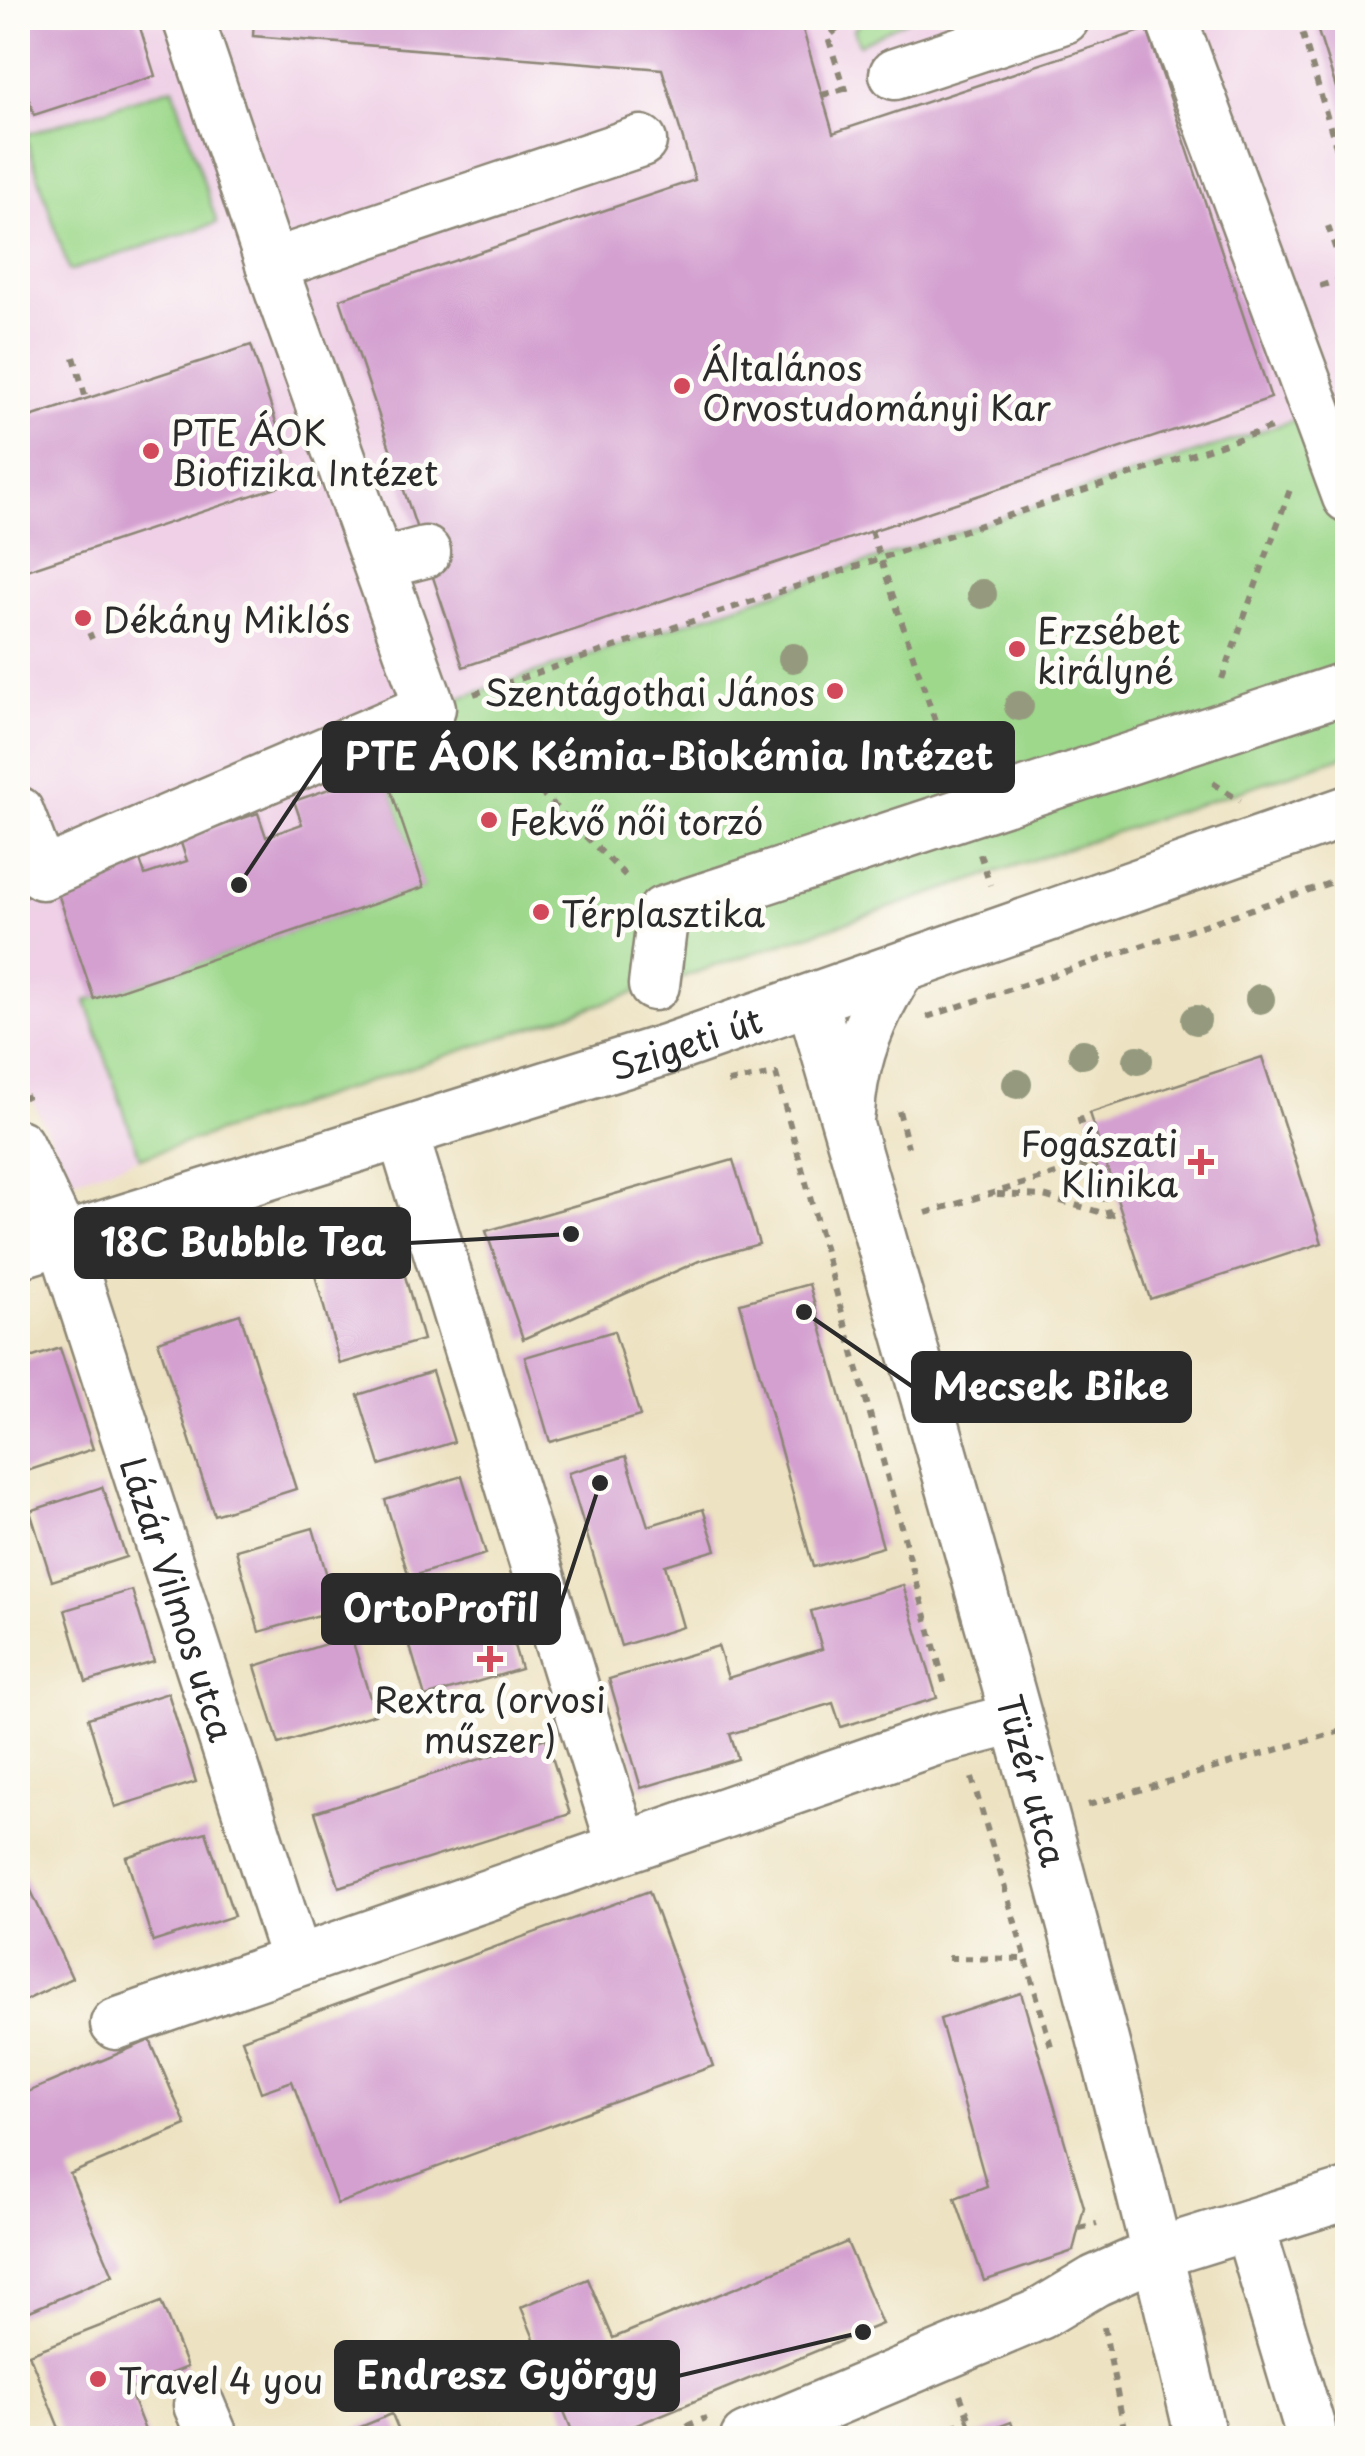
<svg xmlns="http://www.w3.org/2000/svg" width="1365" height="2456" viewBox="0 0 1365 2456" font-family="'Playpen Sans',sans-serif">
<rect width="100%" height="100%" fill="#fdfcf7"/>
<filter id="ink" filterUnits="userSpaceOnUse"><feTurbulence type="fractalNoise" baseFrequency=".01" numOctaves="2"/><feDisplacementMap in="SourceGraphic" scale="20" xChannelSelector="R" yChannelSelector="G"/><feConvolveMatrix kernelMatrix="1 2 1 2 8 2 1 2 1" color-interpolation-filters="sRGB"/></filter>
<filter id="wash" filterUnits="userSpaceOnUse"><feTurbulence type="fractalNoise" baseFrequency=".0048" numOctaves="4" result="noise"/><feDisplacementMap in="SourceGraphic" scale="40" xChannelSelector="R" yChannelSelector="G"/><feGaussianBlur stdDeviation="2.25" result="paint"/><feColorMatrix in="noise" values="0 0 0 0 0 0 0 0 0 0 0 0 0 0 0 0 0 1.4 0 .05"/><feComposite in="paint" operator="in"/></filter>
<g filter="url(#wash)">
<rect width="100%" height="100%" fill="#ede2c1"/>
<path fill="#efd0e6" d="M18 18H1347V755L71 1181 18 1070Z"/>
<g fill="#9dd88b" stroke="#64825b" stroke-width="2.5">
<path d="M867 18H910L859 45 854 29Z"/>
<path d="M173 87 217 223 69 271 25 135Z"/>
<path d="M1318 412 1347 497V755L140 1158 86 1001 423 887 372 734 430 708Z"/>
</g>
<g id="blocks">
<g fill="#d4a0d0">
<path d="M18 18H137L155 76 34 115 18 65Z"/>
<path d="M254 18H808L801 23 833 133 1147 29 1271 398 463 667 340 299 695 180 662 69 253 36Z"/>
<path d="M1340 18H1348L1347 122 1316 25Z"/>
<path d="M251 345 295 481 18 573V421Z"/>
<path d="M384 770 424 887 94 999 54 882 138 854 145 875 187 861 180 840 258 813 266 837 302 824 294 801Z"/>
<path d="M1262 1057 1322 1243 1150 1299 1089 1113Z"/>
<path d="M733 1160 759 1244 699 1261 523 1339 486 1231Z"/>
<path d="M396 1244 423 1340 340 1364 313 1268Z"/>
<path d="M809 1284 883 1547 813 1567 740 1303Z"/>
<path d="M240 1314 296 1489 214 1515 158 1341Z"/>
<path d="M614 1331 640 1416 550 1442 525 1357Z"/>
<path d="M60 1348 93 1449 18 1474V1362Z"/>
<path d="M432 1371 454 1442 380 1465 358 1395Z"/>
<path d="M626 1456 648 1526 703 1509 716 1550 665 1565 683 1627 621 1646 568 1473Z"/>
<path d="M462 1476 486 1554 409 1577 385 1500Z"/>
<path d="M102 1487 126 1557 52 1581 30 1511Z"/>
<path d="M313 1528 337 1610 259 1632 236 1550Z"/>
<path d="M496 1585 521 1669 425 1697 408 1639 440 1630 433 1604Z"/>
<path d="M903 1585 937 1698 841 1727 833 1703 730 1734 738 1759 641 1788 609 1679 718 1646 728 1678 822 1649 811 1611Z"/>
<path d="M132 1590 154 1662 86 1682 65 1610Z"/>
<path d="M351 1636 375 1714 279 1744 255 1666Z"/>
<path d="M168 1693 196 1782 115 1807 88 1718Z"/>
<path d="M546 1738 570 1814 339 1887 315 1812Z"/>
<path d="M206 1832 234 1916 153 1942 126 1857Z"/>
<path d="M18 1863 72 1978 18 2004Z"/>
<path d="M649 1891 713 2066 337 2204 292 2081 261 2092 242 2039Z"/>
<path d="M1021 1993 1084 2207 1073 2251 984 2281 955 2198 987 2186 940 2019Z"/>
<path d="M150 2040 186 2125 70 2174 113 2275 18 2316V2096Z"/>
<path d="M847 2242 882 2324 605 2438H575L521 2307 588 2279 613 2338Z"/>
<path d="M161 2302 187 2367 129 2390 148 2438H63L29 2354Z"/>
<path d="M392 2414 402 2438H334Z"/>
<path d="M1011 2422 1017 2438H969Z"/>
</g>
</g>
</g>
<g filter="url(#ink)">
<use href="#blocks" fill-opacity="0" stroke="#8c8676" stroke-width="2.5"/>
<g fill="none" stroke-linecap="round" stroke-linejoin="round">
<g stroke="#8c8676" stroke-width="55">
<g id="minor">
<path d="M1171 18 1348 497"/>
<path d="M895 74 1064 18"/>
<path d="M271 265 641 141"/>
<path d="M402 558 425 552"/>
<path d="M18 812 42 874 430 708 280 290 188 18"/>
<path d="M654 985 663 912 1348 687"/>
<path id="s1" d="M812 1001C950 1477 1089 1955 1201 2438"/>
<path d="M849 1113C852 1060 871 1012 900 969"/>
<path d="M403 1135 623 1848"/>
<path id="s2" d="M18 1145 62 1237 296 1960"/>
<path id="s3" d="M18 1253 668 1049 1348 811"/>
<path d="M116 2024 938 1739 1015 1719"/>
<path d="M1249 2225 1310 2429"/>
<path d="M199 2405 213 2438"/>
<path d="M746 2438 1040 2314 1095 2281 1158 2253 1348 2194"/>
</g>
</g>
<g stroke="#8c8676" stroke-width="6" stroke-dasharray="8 8" stroke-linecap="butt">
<path d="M850 18 828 37 844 89 854 86"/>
<path d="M1298 18 1342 167 1348 166"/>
<path d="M822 95 844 89"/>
<path d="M1328 226 1348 287"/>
<path d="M1320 286 1348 277"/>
<path d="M74 357 86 399"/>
<path d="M871 531 952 771"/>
<path d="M83 618 92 639"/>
<path d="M1222 679 1292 484"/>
<path d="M474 694 1274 427"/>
<path d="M471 724 630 880"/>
<path d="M1213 783 1240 801"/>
<path d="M980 854 990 885"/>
<path d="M927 1017 1348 877"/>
<path d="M18 1080 27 1099"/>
<path d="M728 1082 776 1074 946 1689"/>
<path d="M899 1111 908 1147"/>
<path d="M1079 1117 1109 1215"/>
<path d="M997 1194 1044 1196 1109 1215 1121 1212"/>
<path d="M926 1213 1093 1163"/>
<path d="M972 1778 1026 1959"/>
<path d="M1088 1805 1348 1729"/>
<path d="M948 1958 1026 1959 1053 2053"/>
<path d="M1079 2228 1097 2224"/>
<path d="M1104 2327 1126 2438"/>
<path d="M960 2395 976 2436"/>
<path d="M657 2438 706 2418"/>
<path d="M921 2438 970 2420"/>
</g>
<use href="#minor" stroke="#fff" stroke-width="50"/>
</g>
<g fill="#959a7e">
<circle cx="982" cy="594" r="15"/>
<circle cx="793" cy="658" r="15"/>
<circle cx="1019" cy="706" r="15"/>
<circle cx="1260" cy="999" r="15"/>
<circle cx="1196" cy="1020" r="15"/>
<circle cx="1083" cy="1054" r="15"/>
<circle cx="1138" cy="1060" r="15"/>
<circle cx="1017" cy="1084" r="15"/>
</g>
</g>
<g fill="#d1495b" stroke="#fdfcf7" stroke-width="4">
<circle cx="682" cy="386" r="10"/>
<circle cx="151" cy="451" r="10"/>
<circle cx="83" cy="618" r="10"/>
<circle cx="1017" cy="649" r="10"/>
<circle cx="835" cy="691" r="10"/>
<circle cx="489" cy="820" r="10"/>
<circle cx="541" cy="912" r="10"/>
<path d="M1196 1147h10v10h10v10h-10v10h-10v-10h-10v-10h10z"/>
<path d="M485 1644h10v10h10v10h-10v10h-10v-10h-10v-10h10z"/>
<circle cx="98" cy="2379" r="10"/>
</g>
<g text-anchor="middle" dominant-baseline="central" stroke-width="10" stroke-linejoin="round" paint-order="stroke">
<g font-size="35" fill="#2b2b2b" stroke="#fdfcf7" text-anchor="start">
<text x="702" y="366">Általános<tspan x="702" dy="40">Orvostudományi Kar</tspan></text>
<text x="171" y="431">PTE ÁOK<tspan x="171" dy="40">Biofizika Intézet</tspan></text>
<text x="103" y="618">Dékány Miklós</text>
<text x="1037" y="629">Erzsébet<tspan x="1037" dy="40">királyné</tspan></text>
<text x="815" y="691" text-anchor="end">Szentágothai János</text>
<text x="509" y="820">Fekvő női torzó</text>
<text x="561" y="912">Térplasztika</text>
<text x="1178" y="1142" text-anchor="end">Fogászati<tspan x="1178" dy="40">Klinika</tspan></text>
<text x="490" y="1698" text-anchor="middle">Rextra (orvosi<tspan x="490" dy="40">műszer)</tspan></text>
<text x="118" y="2379">Travel 4 you</text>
</g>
<g font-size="35" fill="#2b2b2b" stroke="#fdfcf7">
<text stroke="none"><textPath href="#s3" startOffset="700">Szigeti út</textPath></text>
<text stroke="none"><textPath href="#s2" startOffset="482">Lázár Vilmos utca</textPath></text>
<text stroke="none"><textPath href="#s1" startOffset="810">Tüzér utca</textPath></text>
</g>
</g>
<path fill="none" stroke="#2b2b2b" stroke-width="4" d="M239 885L324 757M571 1234L409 1243M804 1312L913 1387M600 1483L559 1609M863 2332L678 2376"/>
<g fill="#2b2b2b" stroke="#fdfcf7" stroke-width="4">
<circle cx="239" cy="885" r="10"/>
<circle cx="571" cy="1234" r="10"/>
<circle cx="804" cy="1312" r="10"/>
<circle cx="600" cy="1483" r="10"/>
<circle cx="863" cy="2332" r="10"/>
</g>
<g fill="#2b2b2b" stroke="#2b2b2b" stroke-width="4">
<rect x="324" y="723" width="689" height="68" rx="10"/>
<rect x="76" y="1209" width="333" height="68" rx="10"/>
<rect x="913" y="1353" width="277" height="68" rx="10"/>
<rect x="323" y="1575" width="236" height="68" rx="10"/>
<rect x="336" y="2342" width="342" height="68" rx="10"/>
</g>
<g font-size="38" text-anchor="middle" font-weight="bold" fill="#fff">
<text x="669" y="770">PTE ÁOK Kémia-Biokémia Intézet</text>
<text x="243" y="1256">18C Bubble Tea</text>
<text x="1051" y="1400">Mecsek Bike</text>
<text x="441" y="1622">OrtoProfil</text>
<text x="507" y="2389">Endresz György</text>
</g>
<rect width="1365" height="2456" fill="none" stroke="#fdfcf7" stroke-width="60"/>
</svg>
